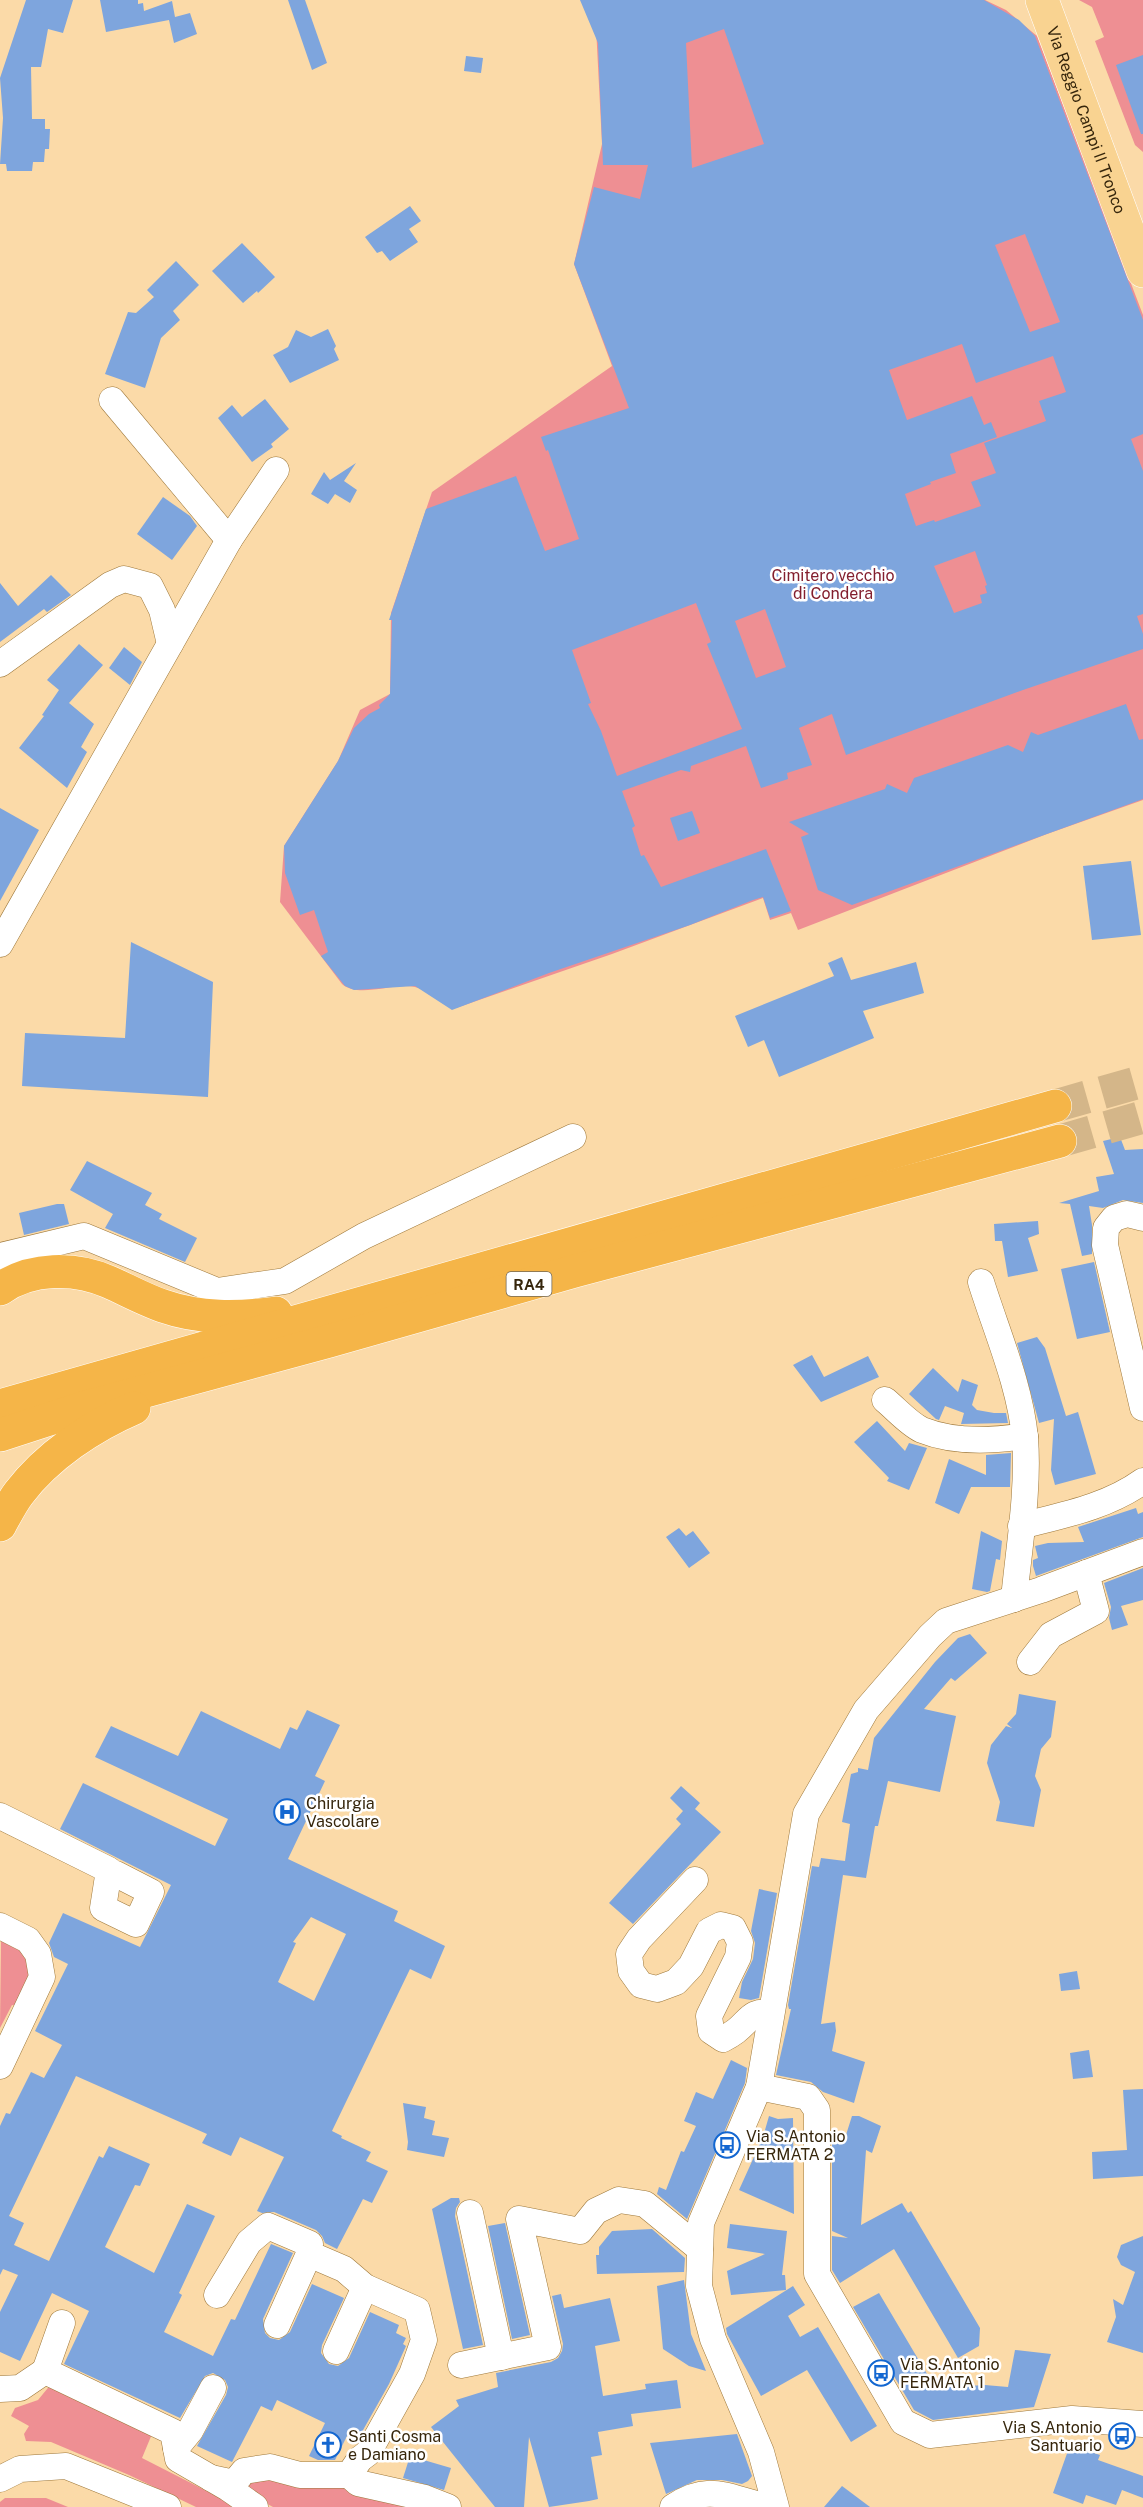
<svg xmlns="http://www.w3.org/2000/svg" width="1143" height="2507" viewBox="0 0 1143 2507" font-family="'Public Sans',sans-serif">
<rect width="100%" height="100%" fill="#fbdaa8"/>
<g fill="#ee8f93">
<path d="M585 0H985L1006 10 1037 36 1143 315V800L1047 834 798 930 791 913 770 920 763 898 612 954 456 1008C440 1005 430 990 415 987 394 982 359 999 342 984L280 902 284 846 338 761 360 710 390 694 391 613 432 492 612 366 574 264 602 144 596 27Z"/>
<path d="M1079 0H1143V152L1135 145 1095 41 1104 37 1092 7Z"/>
<path d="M1 1939 14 1944 30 1960 28 1976 18 2006 12 2005 0 2028Z"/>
<path d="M52 2383 152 2434 142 2458 238 2507H196L129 2475 51 2442 26 2441 24 2434 29 2426 11 2416 15 2408 38 2400Z"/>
<path d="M244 2478 327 2480 422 2507H273L247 2493Z"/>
<path d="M5 2498H46L68 2507H0V2502Z"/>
</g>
<g fill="#7ea5dd" fill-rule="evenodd">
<path d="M26 0H73L63 33 48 29 41 67H31L32 119H45V129H50L49 149H45L44 162H33L32 171H7L6 164H0L3 118 0 78Z"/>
<path d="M100 0H138V4L143 3 144 11 172 1 175 17 190 13 197 34 174 43 169 20 106 32Z"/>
<path d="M288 0H305L327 63 312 70Z"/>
<path d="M580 0H984L1019 20 1035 36 1143 320V434L1131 439 1143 471V614L1137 616 1143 634V649L1023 690 846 755 832 714 799 728 812 765 787 773 788 779 761 788 746 746 691 766 690 772 681 770 622 791 635 826 632 828 641 856 644 855 661 887 766 849 791 911 770 918 763 897 753 900 690 925 549 973 452 1010 415 986 354 990 345 986 321 956 328 952 314 910 300 915 285 873 284 846 338 761 354 728 369 714 380 708 379 705 390 694 392 620H389L426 509 516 476 545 551 579 539 548 450 546 451 541 437 629 408 574 264 594 187 640 199 648 165H603L598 43ZM724 29 764 144 692 168 686 43ZM1025 234 1060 322 1030 332 995 245ZM962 344 976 383 1053 356 1066 392 1039 401 1046 421 984 443 996 473 971 482 981 506 935 522 934 520 916 526 905 494 931 484 930 482 956 473 950 454 997 437 991 422 984 425 972 396 907 420 889 370ZM975 551 987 585 985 586 987 593 980 595 982 603 954 613 934 566ZM696 603 711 642 707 644 742 729 617 776 601 731 588 704 591 703 572 650ZM765 609 786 667 756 678 735 621Z"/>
<path d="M1143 55V134H1141L1116 65Z"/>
<path d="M466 56 483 58 481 73 464 71Z"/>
<path d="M410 206 421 221 409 229 418 242 390 261 382 251 377 253 365 237Z"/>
<path d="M242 243 275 277 258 293 257 291 243 303 212 271Z"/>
<path d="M176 261 199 285 173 311 180 320 161 338 145 388 105 374 128 312 136 313 154 297 147 290Z"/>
<path d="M328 329 336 346 334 349 339 360 290 383 273 355 288 347 296 330 311 337Z"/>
<path d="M265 399 289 429 271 444 273 447 252 462 218 418 232 405 242 417Z"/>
<path d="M356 463 344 481 357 490 350 503 335 494 328 504 311 494 324 472 330 480Z"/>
<path d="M163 497 190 516 197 526 172 560 137 534Z"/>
<path d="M51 575 71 595 47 612 44 609 0 642V583L18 606Z"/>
<path d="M79 644 103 665 69 703 94 724 81 747 87 752 67 788 19 748 44 716 42 715 59 690 47 680Z"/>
<path d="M124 647 142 662 130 685 109 668Z"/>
<path d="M1126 704 1139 740 1143 739V799L852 905 818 890 801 837 809 834 789 822 885 789 887 784 907 793 914 778 1008 745 1023 752 1031 732 1038 735Z"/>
<path d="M0 808 39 830 0 901Z"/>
<path d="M692 811 700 833 678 841 670 818Z"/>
<path d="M1131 861 1141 935 1092 940 1083 866Z"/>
<path d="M131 942 213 982 208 1097 22 1086 25 1033 125 1038Z"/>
<path d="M842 957 851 980 916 962 924 993 863 1011 874 1038 779 1077 764 1040 748 1047 735 1016 834 976 828 963Z"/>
<path d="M1120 1137 1125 1150 1143 1149V1203L1123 1200 1103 1208 1089 1206 1092 1225V1254L1082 1256 1070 1204 1059 1203 1099 1191 1096 1177 1114 1174 1103 1141Z"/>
<path d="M87 1161 152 1193 145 1205 162 1214 159 1219 197 1238 185 1262 105 1228 113 1214 70 1190Z"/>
<path d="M57 1204H64L69 1224 24 1235 19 1213Z"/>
<path d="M1038 1221 1039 1234 1028 1238 1038 1271 1008 1277 1002 1241H995L994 1224Z"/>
<path d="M1094 1262 1110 1332 1077 1339 1061 1269Z"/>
<path d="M1037 1337 1045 1348 1066 1416 1078 1412 1096 1474 1055 1485 1051 1470 1054 1419 1039 1423 1017 1343Z"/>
<path d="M812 1355 824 1377 868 1356 879 1377 821 1402 793 1365Z"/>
<path d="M933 1368 958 1392 962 1379 978 1385 972 1405 977 1410 994 1413H1006L1008 1423 961 1424 964 1413 945 1406 939 1420 936 1419 909 1394Z"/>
<path d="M877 1421 905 1451 909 1443 927 1448 909 1490 887 1481 889 1478 854 1442Z"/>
<path d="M1011 1453 1010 1487H971L959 1514 935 1503 949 1459 986 1475V1455Z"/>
<path d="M1136 1508 1138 1514 1143 1512V1537L1036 1576 1033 1566V1560L1038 1558 1035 1546 1048 1543 1084 1542 1078 1527Z"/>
<path d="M679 1528 686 1536 693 1531 710 1553 689 1568 666 1537Z"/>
<path d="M981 1531 1002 1541 1000 1560 996 1559 990 1591 987 1592 972 1589Z"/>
<path d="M1143 1568V1600L1121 1606 1128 1625 1112 1630 1109 1618 1111 1607 1104 1583Z"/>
<path d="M970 1634 987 1653 955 1681 951 1678 924 1709 956 1716 940 1792 888 1781 878 1826H875L866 1878 843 1875 821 2024 835 2022 836 2031 832 2051 865 2062 854 2103 823 2092 811 2082 776 2075 791 2009H789L788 2005 812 1866 819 1867 821 1858 845 1861 850 1824 842 1822 851 1774 858 1772V1768L868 1770 874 1738 935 1662 958 1638Z"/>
<path d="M1019 1694 1056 1701 1051 1737 1041 1749 1035 1776 1041 1790 1034 1827 996 1821 1000 1802 987 1763 991 1745 1006 1726 1012 1728 1007 1724 1016 1714Z"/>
<path d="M307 1710 340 1725 315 1776 325 1781 288 1859 398 1911 394 1921 445 1946 431 1979 410 1969 332 2131 342 2136 341 2138 371 2152 366 2161 388 2171 372 2203 363 2199 337 2249 325 2243 322 2236 316 2230 274 2212 262 2213 257 2211 284 2157 240 2137 231 2156 202 2143 207 2134 76 2076 9 2216 24 2223 14 2245 49 2261 99 2156 103 2158 109 2146 150 2164 140 2186 135 2185 105 2247 154 2273 187 2204 215 2216 179 2293 182 2295 164 2332 213 2356 231 2319 235 2320 271 2244 293 2253 263 2319 265 2333 270 2338 279 2340 290 2332 312 2284 344 2298 322 2345 321 2353 329 2364 338 2366 349 2358 370 2312 399 2325 396 2333 406 2338 403 2344 406 2346 389 2384 358 2439 348 2434 335 2460H318L309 2456 325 2423 277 2400 272 2411 261 2406 232 2462 197 2446 226 2395 228 2387 225 2380 213 2373 205 2376 180 2418 64 2364 89 2311 52 2293 20 2361 0 2352V2312L18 2275 3 2269 0 2275V2126L6 2113 10 2114 31 2072 44 2078 62 2045 35 2031 68 1964 54 1957 49 1943 63 1913 140 1947 171 1885 60 1829 83 1783 215 1846 228 1819 95 1757 111 1726 178 1756 201 1711 280 1749 290 1727 297 1730ZM311 1917 346 1934 314 2001 278 1982 296 1943 293 1942Z"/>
<path d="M681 1786 700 1803 695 1809 721 1832 633 1924 609 1903 681 1824 676 1819 683 1811 670 1798Z"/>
<path d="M759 1889 777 1893 759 1998 751 2000 739 1998 742 1982 753 1959 755 1943 751 1931Z"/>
<path d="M1077 1971 1080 1989 1061 1991 1059 1974Z"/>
<path d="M1089 2050 1093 2077 1073 2079 1070 2053Z"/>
<path d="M731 2060 747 2068 745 2083 687 2219 657 2194 659 2187 666 2190 681 2151 684 2152 696 2126 684 2121 696 2092 713 2099Z"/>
<path d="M1143 2089V2176L1093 2179 1092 2152 1127 2150 1123 2090Z"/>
<path d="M403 2103 426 2107 424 2118 435 2121 432 2135 449 2138 444 2157 407 2150 408 2142Z"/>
<path d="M769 2116 778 2119 793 2118 794 2214 739 2190 763 2137Z"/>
<path d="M852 2116H859L881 2126 872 2153 866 2150 861 2225 902 2203 908 2213 911 2211 980 2328 979 2346 958 2358 894 2249 840 2283 832 2270V2236L848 2238 832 2231V2143L838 2134 845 2138Z"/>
<path d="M451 2198H459L460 2202 456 2208 455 2216 483 2345 463 2349 432 2209Z"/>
<path d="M505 2223 530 2335 512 2339 488 2226Z"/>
<path d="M730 2224 787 2231 782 2275H785L786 2290 731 2295 727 2271 765 2254 727 2248Z"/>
<path d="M652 2229 685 2258 684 2272 597 2274 596 2255H599V2247L612 2231Z"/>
<path d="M1143 2236V2353L1107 2342 1116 2317 1113 2299 1123 2305 1135 2272 1121 2265 1117 2257 1121 2245Z"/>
<path d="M684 2280 691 2334 706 2371 689 2366 663 2349 657 2286Z"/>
<path d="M793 2286 805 2305 788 2316 800 2337 818 2327 877 2426 851 2442 807 2370 761 2396 727 2334 726 2328Z"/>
<path d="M879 2293 927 2374 919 2379 931 2380 935 2388 985 2385 1008 2387 1015 2350 1051 2354 1034 2407 933 2420 914 2410 853 2307Z"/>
<path d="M561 2294 564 2308 610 2298 620 2341 595 2346 603 2396 646 2389 645 2384 677 2380 681 2408 631 2414 633 2426 598 2432 602 2455 591 2457 598 2499 589 2501 549 2507 529 2437 524 2507H495L431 2427 459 2406 456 2400 498 2387 496 2373 551 2362 558 2358 562 2351 563 2344 552 2296Z"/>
<path d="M737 2434 752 2476 748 2481 742 2484 722 2480H697L666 2494 650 2443Z"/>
<path d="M1070 2445 1100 2455 1098 2460 1143 2476V2498L1122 2490 1116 2505 1086 2495 1083 2504 1053 2493Z"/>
<path d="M410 2456 451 2468 444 2490 403 2478Z"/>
<path d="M842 2486 870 2507H824Z"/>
</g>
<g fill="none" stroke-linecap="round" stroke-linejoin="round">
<g stroke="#d4b689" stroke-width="33" stroke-dasharray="33 16" stroke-linecap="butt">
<path d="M1055 1106 1143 1081"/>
<path d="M1060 1141 1143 1117"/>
</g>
<g stroke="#9e783a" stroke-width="27">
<g id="minor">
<path d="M112 400 229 540"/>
<path d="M0 664 110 585 124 579 150 586 162 610 170 644"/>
<path d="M0 944 229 540 276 470"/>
<path d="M1143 1218 1127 1214 1114 1218 1106 1228 1105 1245 1143 1408"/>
<path d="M0 1256 84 1236 217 1291 285 1281 364 1236 573 1137"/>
<path d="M981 1282C997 1333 1020 1385 1025 1438 1029 1489 1019 1547 1014 1599"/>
<path d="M885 1400C896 1409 909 1424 922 1430 954 1443 992 1441 1025 1436"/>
<path d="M1021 1526C1063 1515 1107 1507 1143 1481"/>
<path d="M1030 1662 1051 1635 1096 1611 1086 1573"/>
<path d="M0 1816 109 1870 103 1908 136 1924 151 1892 116 1874"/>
<path d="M695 1880 639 1939 629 1954 631 1971 641 1985 657 1989 676 1982 691 1966 709 1931 721 1925 733 1928 740 1942 738 1957 709 2016 711 2031 723 2039C727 2037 732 2034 736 2031 750 2020 751 2010 771 2013"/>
<path d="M0 1926 28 1940 38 1954 42 1977 0 2066"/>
<path d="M759 2087 808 2097 817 2110V2274L903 2422 930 2435 1072 2419 1143 2424"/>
<path d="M470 2213 501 2357"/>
<path d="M277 2325 309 2254"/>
<path d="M336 2351 365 2287"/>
<path d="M461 2365 548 2347 519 2219 580 2231 596 2211 619 2200 645 2204 700 2249"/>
<path d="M45 2371 62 2323"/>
<path d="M0 2389 20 2388 45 2371 173 2432 178 2459 228 2488 255 2507"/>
<path d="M176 2448 190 2431 213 2388"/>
<path d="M349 2475 358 2483 425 2498 448 2507"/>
<path d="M211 2478 234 2483 244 2471 270 2467 300 2475H349L360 2459 368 2453 412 2374 424 2340 417 2310 365 2287 344 2269 309 2254 310 2244 268 2226 249 2242 217 2295"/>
<path d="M0 2479 20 2469 66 2466 168 2507"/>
<path d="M673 2507C711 2481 730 2500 770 2507"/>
<path d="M776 2507 761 2452 713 2339 699 2286 701 2223 759 2087 806 1814 866 1710 930 1636 946 1621 1041 1590 1143 1552"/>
</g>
</g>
<g stroke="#fff" stroke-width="34">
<g id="major">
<path id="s1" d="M1042 0 1143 271"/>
</g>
</g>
<g stroke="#fff" stroke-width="34">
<g id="highway">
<path d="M0 1289C31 1267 75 1267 109 1282 127 1290 145 1300 163 1306 200 1319 238 1318 276 1313"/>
<path d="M0 1406 1055 1106"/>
<path d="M0 1435 83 1408 329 1341 575 1271 1060 1141"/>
<path d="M0 1525C6 1514 12 1502 19 1493 47 1456 92 1426 134 1408"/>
</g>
</g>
<use href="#minor" stroke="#fff" stroke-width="26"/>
<use href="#major" stroke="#f9d391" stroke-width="33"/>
<use href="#highway" stroke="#f5b548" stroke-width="33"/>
</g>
<defs>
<g id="hospital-ring" transform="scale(1.35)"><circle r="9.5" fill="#fff" stroke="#1367d1" stroke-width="1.5"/><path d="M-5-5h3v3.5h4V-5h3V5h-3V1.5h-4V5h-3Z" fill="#1367d1"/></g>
<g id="bus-ring" transform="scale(1.35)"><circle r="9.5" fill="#fff" stroke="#1367d1" stroke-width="1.5"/><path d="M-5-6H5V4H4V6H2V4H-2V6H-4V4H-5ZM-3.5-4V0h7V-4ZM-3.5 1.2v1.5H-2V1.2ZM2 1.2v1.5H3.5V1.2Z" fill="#1367d1"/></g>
<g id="church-ring" transform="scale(1.35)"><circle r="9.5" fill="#fff" stroke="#1367d1" stroke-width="1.5"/><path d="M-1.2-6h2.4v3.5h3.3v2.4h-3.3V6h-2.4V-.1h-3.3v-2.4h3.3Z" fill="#1367d1"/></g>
</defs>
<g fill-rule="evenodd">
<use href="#hospital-ring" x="287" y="1812"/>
<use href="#bus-ring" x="727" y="2145"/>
<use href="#bus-ring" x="881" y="2373"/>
<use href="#bus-ring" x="1122" y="2436"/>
<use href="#church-ring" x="328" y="2445"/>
</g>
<g text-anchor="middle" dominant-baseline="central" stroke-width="5" stroke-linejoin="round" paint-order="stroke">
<rect fill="#fff" stroke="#726755" stroke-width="1.5" x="506.5" y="1272" width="45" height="24" rx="4.5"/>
<g font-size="15" font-weight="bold" fill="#36260c">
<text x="529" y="1284">RA4</text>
</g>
<g font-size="16" fill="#36260c" stroke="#fff">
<text stroke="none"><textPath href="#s1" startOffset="128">Via Reggio Campi II Tronco</textPath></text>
</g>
<g font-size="16" fill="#831f2e" stroke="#fff">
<text x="833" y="575">Cimitero vecchio<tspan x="833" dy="18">di Condera</tspan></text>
</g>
<g font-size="16" fill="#36260c" stroke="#fff" text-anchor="start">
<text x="306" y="1803">Chirurgia<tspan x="306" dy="18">Vascolare</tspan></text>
<text x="746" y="2136">Via S.Antonio<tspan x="746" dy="18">FERMATA 2</tspan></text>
<text x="900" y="2364">Via S.Antonio<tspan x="900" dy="18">FERMATA 1</tspan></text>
<text x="1102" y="2427" text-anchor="end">Via S.Antonio<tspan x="1102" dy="18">Santuario</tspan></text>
<text x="348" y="2436">Santi Cosma<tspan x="348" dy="18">e Damiano</tspan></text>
</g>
</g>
</svg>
